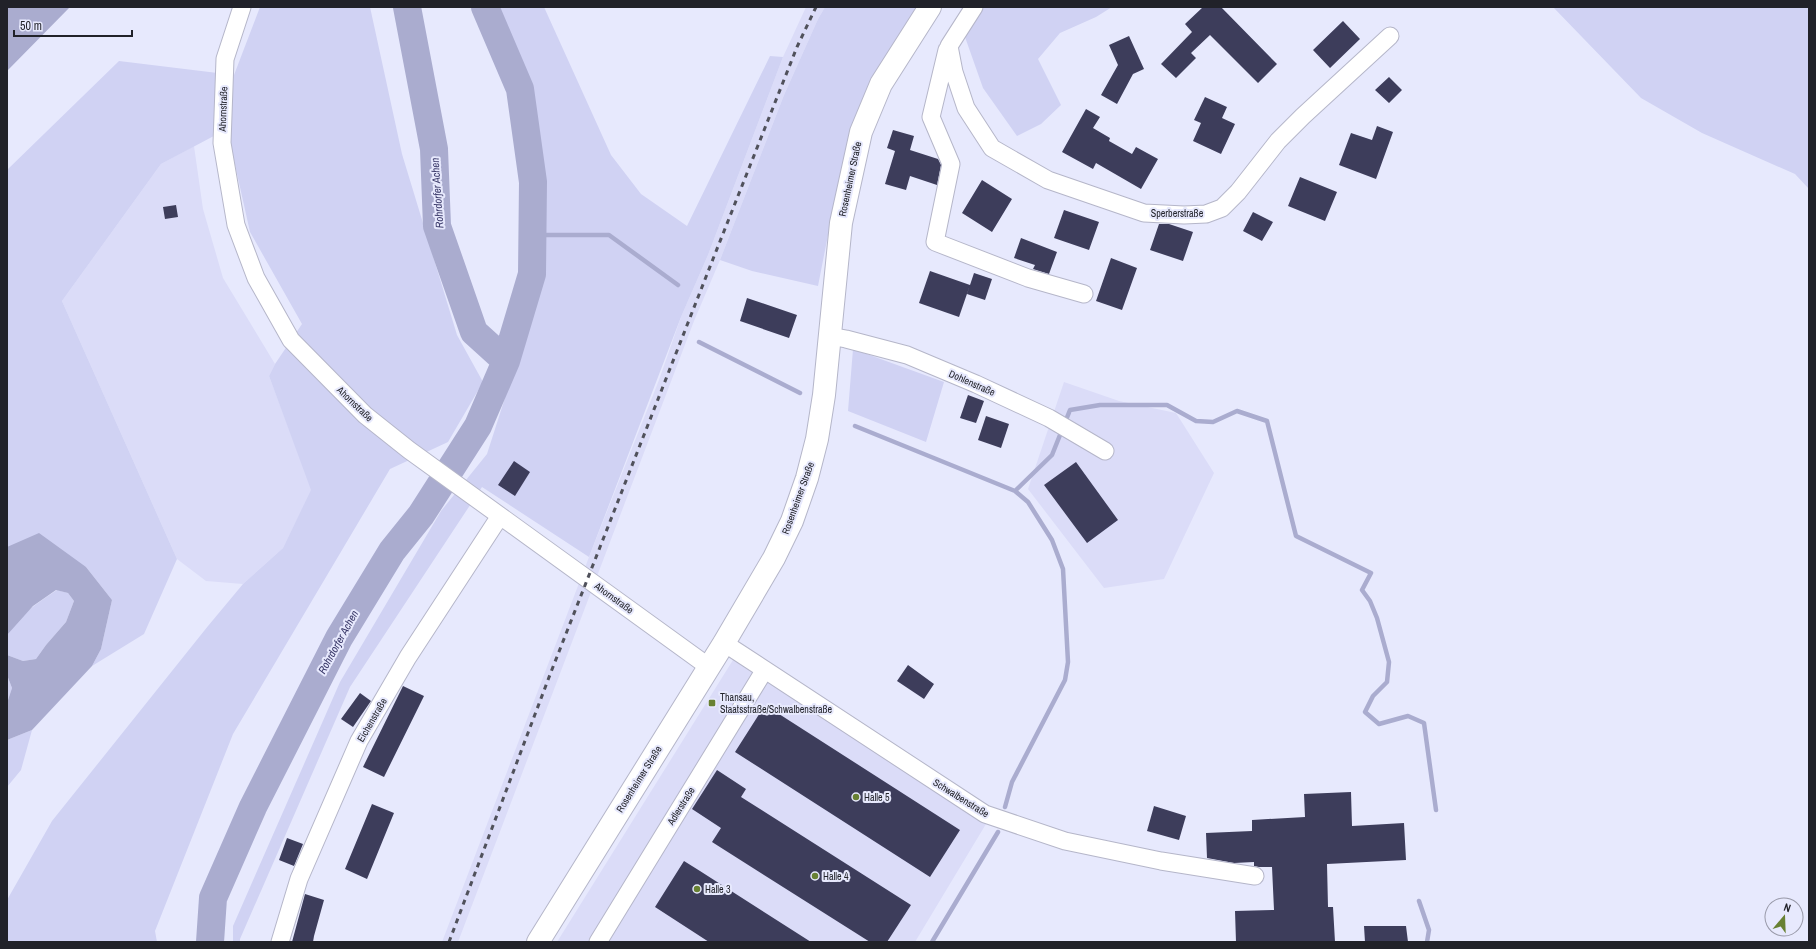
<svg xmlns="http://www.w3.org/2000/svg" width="1816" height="949" font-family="'Archivo Narrow',sans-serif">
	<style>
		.built { fill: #dbdcf8 }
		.green { fill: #d0d2f3 }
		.water { fill: #aaaccf }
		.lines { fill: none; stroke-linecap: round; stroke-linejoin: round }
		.stream { stroke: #aaaccf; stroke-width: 4.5 }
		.river { stroke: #aaaccf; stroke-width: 28 }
		.building { fill: #3d3d5b }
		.street-casing { stroke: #b5b6c9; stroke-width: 19 }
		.secondary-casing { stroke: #b5b6c9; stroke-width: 24 }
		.street { stroke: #fff; stroke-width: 17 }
		.secondary { stroke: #fff; stroke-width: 22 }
		.rail { stroke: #50515b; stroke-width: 3; stroke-dasharray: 5 5; stroke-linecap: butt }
		.poi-dot { fill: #688133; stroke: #e7e9fd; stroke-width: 1.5 }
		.labels { text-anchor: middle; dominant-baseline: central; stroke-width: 4; stroke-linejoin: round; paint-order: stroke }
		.street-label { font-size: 10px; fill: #212229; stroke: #e7e9fd }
		.poi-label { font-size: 10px; fill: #212229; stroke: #e7e9fd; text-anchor: start }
		.water-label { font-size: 11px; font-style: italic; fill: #3a3969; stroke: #e7e9fd }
	</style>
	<rect width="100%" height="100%" fill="#e7e9fd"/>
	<path class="built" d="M806 7H825L818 19 784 95 720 260 694 321 458 942H442L589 557 659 380 681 317 708 255 783 57Z
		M194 146 203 209 223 278 275 364 269 376 312 490 283 548 243 584 206 581 177 559 62 301 161 164Z
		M1064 382 1119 401 1176 413 1214 473 1164 579 1104 588 1028 489Z
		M738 652 989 819 915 942H557Z"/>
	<path class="green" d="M260 7H370L402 154 457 335 483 382 448 442 390 469 233 734 155 931 157 942H7V900L52 821 208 626 243 584 283 548 311 490 269 376 275 364 302 324 250 232 227 129 161 164 62 301 177 559 144 634 92 666 101 649 112 600 86 567 7 547V170L119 61 234 75Z
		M500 7H544L611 155 641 194 687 226 770 56 783 57 708 255 681 317 589 557 482 487 350 687 240 939V942H233V926L340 682 441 511 487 454 543 279 520 82Z
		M825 7H919L855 120 839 179 818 286 752 271 720 260 784 95 818 19Z
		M984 7H1112L1096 17 1060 33 1038 59 1061 105 1041 124 1017 136 983 88 965 37Z
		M1553 7H1809V189L1795 174 1702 133 1641 98Z
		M853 349 944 382 926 442 848 411Z
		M57 590 68 593 74 601 66 622 46 645 36 659 23 661 7 655C7 649 5 639 8 634 16 616 41 601 57 590Z
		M7 675 12 688 7 703Z
		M32 730 21 770 7 787V740Z"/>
	<path class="water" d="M7 7H70L7 71Z
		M39 533 86 567 112 600 101 649 92 666 32 730 7 740V703L12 688 7 675V655L23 661 36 659 46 645 66 622 74 601 68 593 56 590 33 606 7 635V547Z"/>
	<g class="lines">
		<path class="stream" d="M532 235H609L678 285
			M699 342 800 393
			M855 426 1015 491 1028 502 1052 540 1063 569 1068 662 1065 680 1012 782 1005 807
			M1015 491 1052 455 1070 410 1100 405H1167L1196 421 1213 422 1237 411 1267 421 1296 536 1371 573 1362 590 1370 601 1377 618 1389 662 1387 682 1373 696 1365 712 1379 724 1408 716 1424 723 1436 810
			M1419 901 1429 930 1427 942
			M932 942 998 832"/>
		<path class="river" d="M407 7 434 149 437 226 474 332 506 361
			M210 942 213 898 253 807 339 638 392 551 421 515 478 426 506 361 532 274 533 182 520 89 485 7"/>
	</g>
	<path class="building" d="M1203 7H1221L1277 64 1258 83 1210 35 1191 53 1196 58 1176 78 1161 64 1192 32 1185 24Z
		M1343 21 1360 39 1330 68 1313 50Z
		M1129 36 1144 69 1133 74 1117 104 1101 95 1118 65 1109 45Z
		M1389 77 1402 90 1389 103 1375 90Z
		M1205 97 1227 107 1222 118 1235 124 1221 154 1193 141 1201 123 1194 120Z
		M1086 109 1100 117 1093 128 1110 138 1109 141 1132 154 1136 147 1158 159 1141 189 1096 163 1093 169 1062 152Z
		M1377 126 1393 132 1376 179 1339 165 1351 133 1372 140Z
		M893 130 914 136 910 150 938 159 941 165 937 185 910 176 906 190 885 184 895 151 887 148Z
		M1300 177 1337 192 1325 221 1288 206Z
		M982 180 1012 199 992 232 962 213Z
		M176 205 178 217 165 219 163 207Z
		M1064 210 1099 222 1089 250 1054 238Z
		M1253 212 1273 222 1262 241 1243 231Z
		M1159 224H1169L1193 232 1183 261 1150 250Z
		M1021 238 1057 252 1049 274 1033 269 1035 265 1014 258Z
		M1111 258 1137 268 1122 310 1096 301Z
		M930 271 970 285 959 317 919 303Z
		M974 273 992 279 985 300 967 294Z
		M747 298 797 315 789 338 740 321Z
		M968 395 984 401 976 423 960 418Z
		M986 416 1009 424 1001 448 978 440Z
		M514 461 530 472 515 496 498 485Z
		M1076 462 1118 520 1087 543 1044 485Z
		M908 665 934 684 924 699 897 681Z
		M403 686 424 696 384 777 363 767Z
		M360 693 371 701 353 727 341 719Z
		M765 705 960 830 930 877 735 752Z
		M717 770 746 789 741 797 911 905 887 942H870L712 842 721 828 692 809Z
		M1351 792 1352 826 1404 823 1406 860 1327 864 1328 907H1333L1335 942H1236L1235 911 1274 910 1272 867H1259L1254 866V862L1234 863 1207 858 1206 833 1252 831V820L1305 817 1304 794Z
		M372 804 394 813 367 879 345 869Z
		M1154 806 1186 816 1179 840 1147 831Z
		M287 838 303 844 294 866 279 860Z
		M684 861 700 871 811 942H709L655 907Z
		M305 894 324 900 314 936 313 942H292Z
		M1364 926H1406L1408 942H1365Z"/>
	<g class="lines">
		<g class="street-casing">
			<path id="street" d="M242 7 225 59 222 143 236 225 256 278 291 340 365 415 409 450 709 667
				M974 7 949 46 954 72 966 108 992 148 1048 180 1144 213 1184 215 1206 214 1222 208 1238 192 1278 141 1303 116 1390 36
				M947 50 931 117 951 164 935 242 1028 278 1084 294
				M830 336 846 339 907 355 976 384 1049 418 1105 451
				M724 643 985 814 1065 841 1161 861 1255 876
				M280 942 299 879 359 741 408 657 500 516
				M598 942 764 671"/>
		</g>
		<g class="secondary-casing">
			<path id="secondary" d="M538 942 724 643 774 558 792 521 807 478 817 439 824 395 841 223 861 132 881 84 930 7"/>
		</g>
		<use href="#street" class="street"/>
		<use href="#secondary" class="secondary"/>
		<path class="rail" d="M449 942 551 672 713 259 797 47 816 7"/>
	</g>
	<g class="poi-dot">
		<rect x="708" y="699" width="8" height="8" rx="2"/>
		<circle cx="856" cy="797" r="4"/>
		<circle cx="815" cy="876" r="4"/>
		<circle cx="697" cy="889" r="4"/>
	</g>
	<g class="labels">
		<g class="street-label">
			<text transform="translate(223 109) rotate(-88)">Ahornstraße</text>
			<text transform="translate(850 179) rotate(-78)">Rosenheimer Straße</text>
			<text x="1177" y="213">Sperberstraße</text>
			<text transform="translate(972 383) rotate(24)">Dohlenstraße</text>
			<text transform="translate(355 404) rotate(44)">Ahornstraße</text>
			<text transform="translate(798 498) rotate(-70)">Rosenheimer Straße</text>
			<text transform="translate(614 598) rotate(36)">Ahornstraße</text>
			<text transform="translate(372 720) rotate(-60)">Eichenstraße</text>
			<text transform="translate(639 779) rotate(-58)">Rosenheimer Straße</text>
			<text transform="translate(961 798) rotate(32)">Schwalbenstraße</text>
			<text transform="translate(681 806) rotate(-58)">Adlerstraße</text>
		</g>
		<g class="poi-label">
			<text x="720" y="697">Thansau,<tspan x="720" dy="12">Staatsstraße/Schwalbenstraße</tspan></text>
			<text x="864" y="797">Halle 5</text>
			<text x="823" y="876">Halle 4</text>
			<text x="705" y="889">Halle 3</text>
		</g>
		<g class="water-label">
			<text transform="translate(437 193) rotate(-94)">Rohrdorfer Achen</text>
			<text transform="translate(338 642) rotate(-61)">Rohrdorfer Achen</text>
		</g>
	</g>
	<rect width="1816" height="949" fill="none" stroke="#212229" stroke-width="16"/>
	<g transform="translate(1784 917) rotate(19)"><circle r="19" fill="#e7e9fd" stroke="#9899a8"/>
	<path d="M0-3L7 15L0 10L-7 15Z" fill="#688133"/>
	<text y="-6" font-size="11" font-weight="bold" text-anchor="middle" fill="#212229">N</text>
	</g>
	<path d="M14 30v6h118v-6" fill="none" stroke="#212229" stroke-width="2"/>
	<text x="20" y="30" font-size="12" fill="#212229" stroke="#e7e9fd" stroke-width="3" paint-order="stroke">50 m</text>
</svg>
